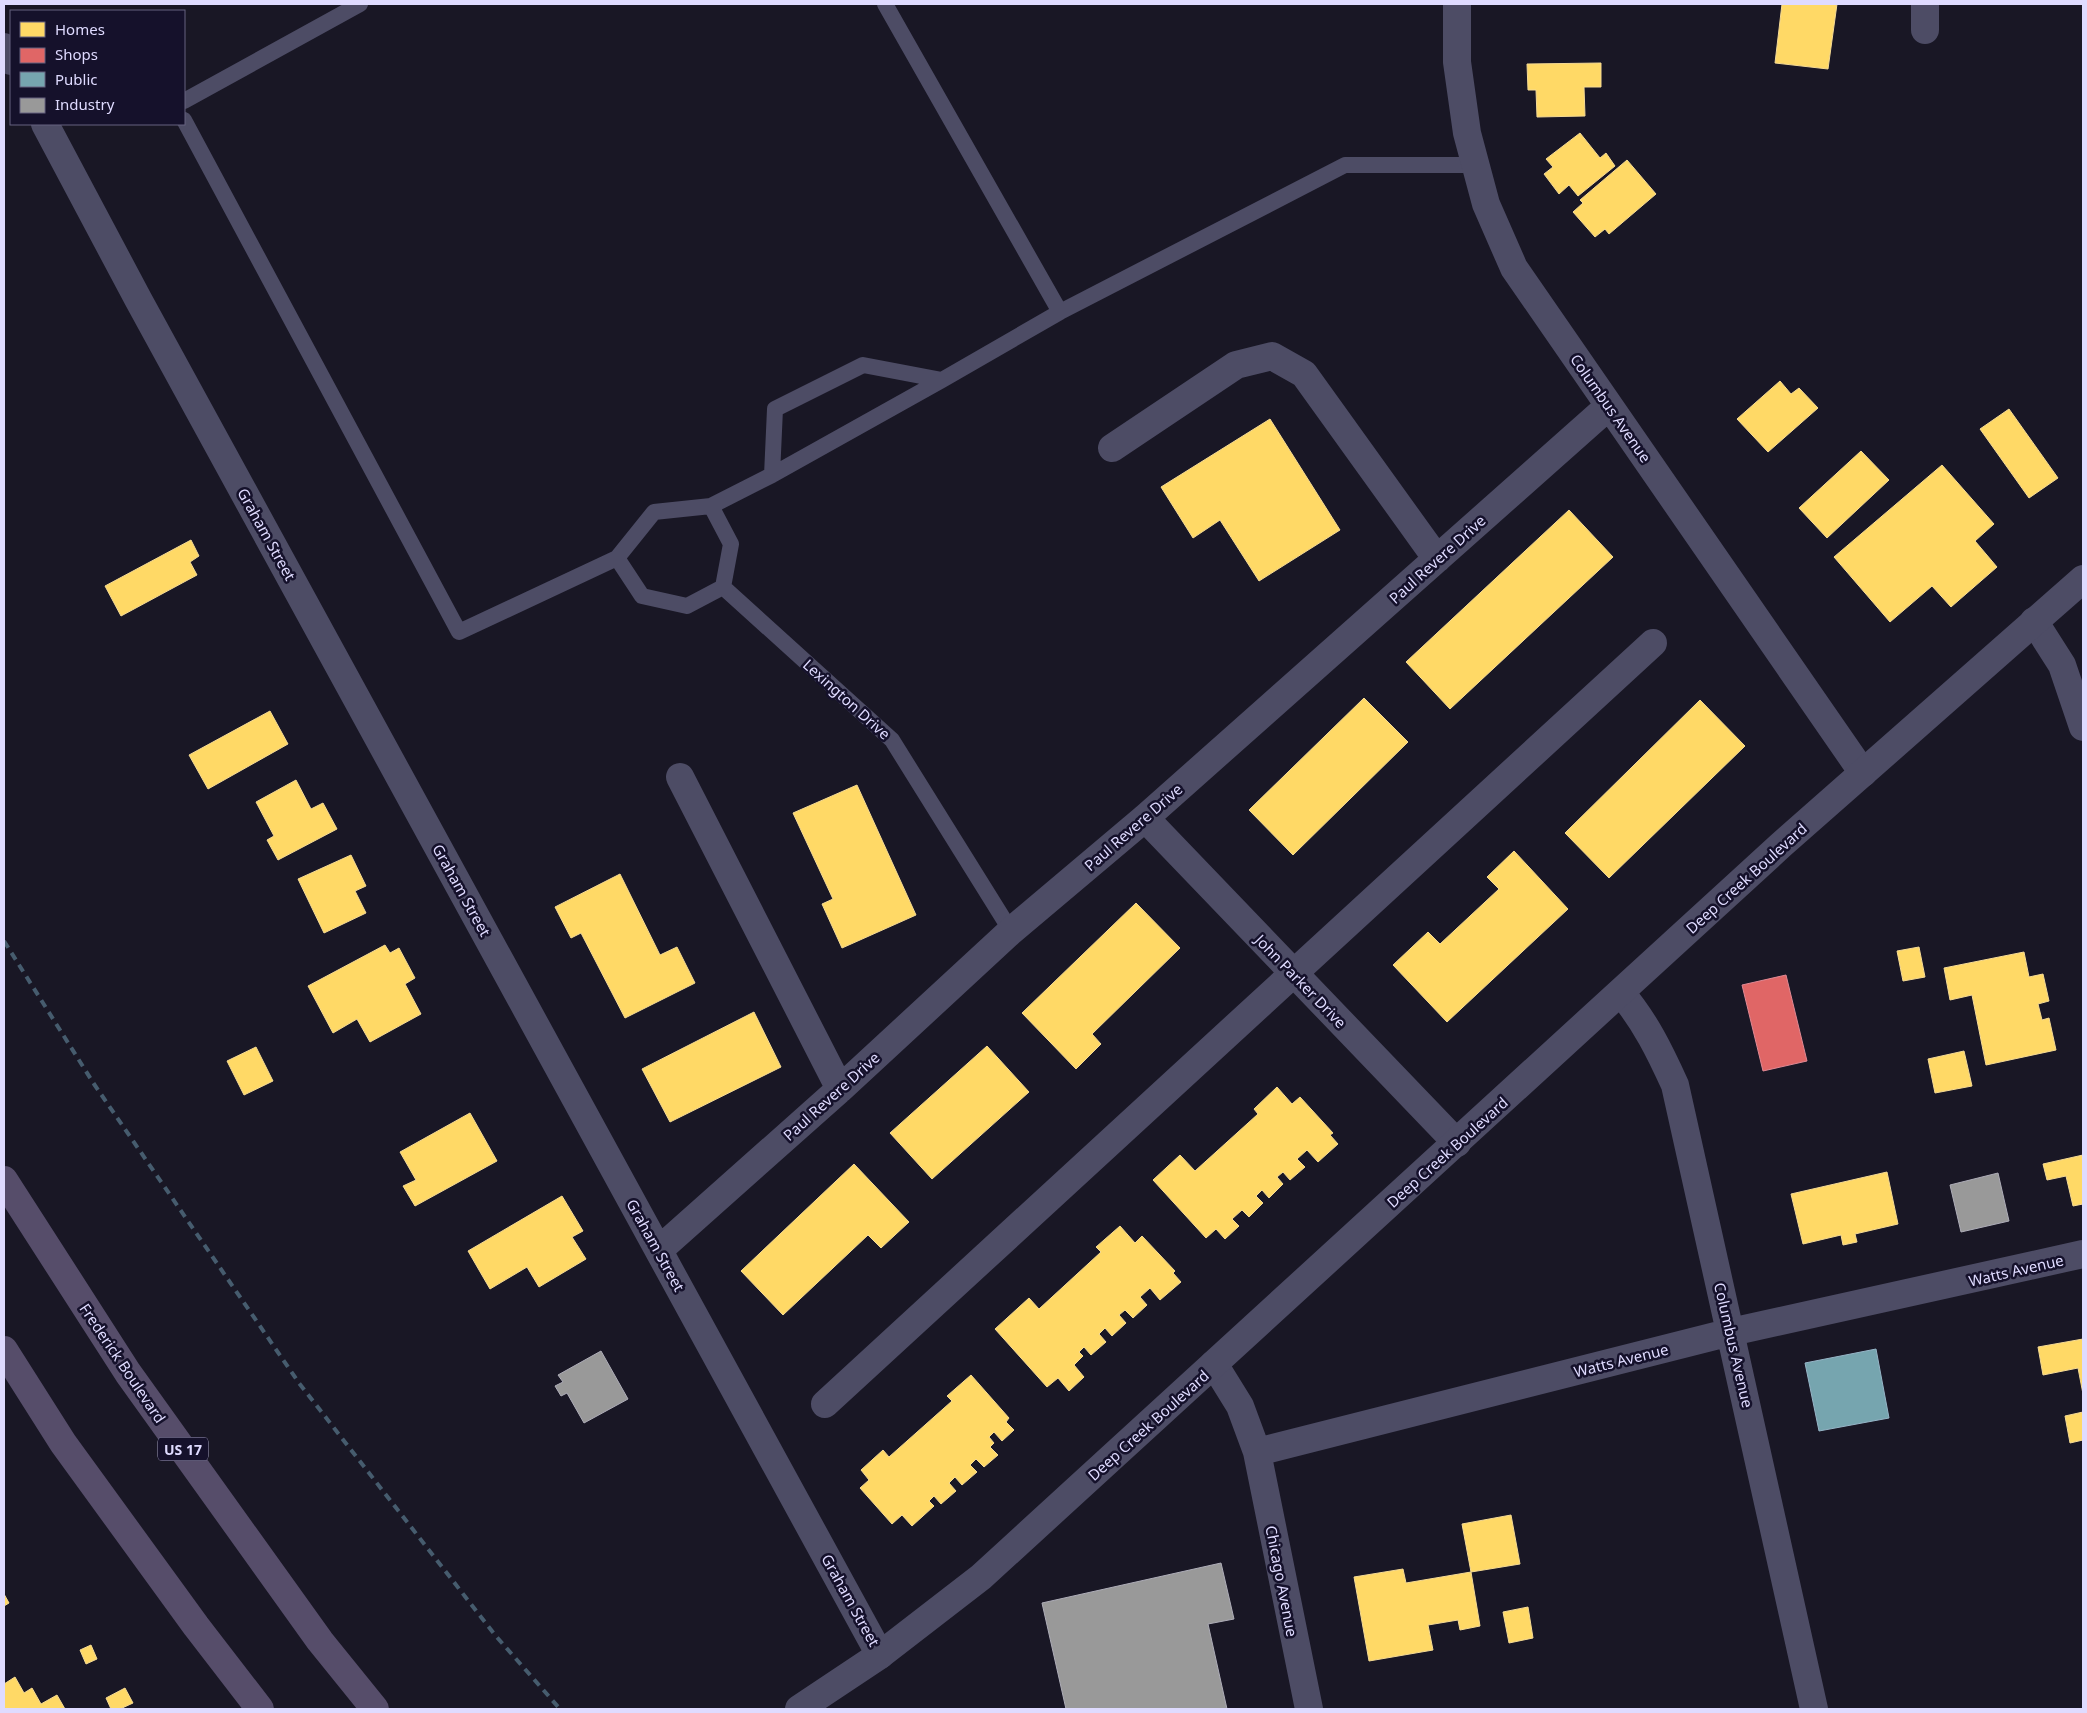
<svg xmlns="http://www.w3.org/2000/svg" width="2087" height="1713" font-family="'Noto Sans',sans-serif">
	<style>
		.homes { fill: #ffd966; stroke: #f5da94 }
		.shops { fill: #e06666; stroke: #e08994 }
		.public { fill: #76a5af; stroke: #96b5c7 }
		.industry { fill: #999; stroke: #aeadb8 }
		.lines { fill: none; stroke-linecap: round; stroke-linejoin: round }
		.service { stroke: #4d4c65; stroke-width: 16 }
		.minor { stroke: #4d4c65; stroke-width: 28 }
		.tertiary { stroke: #4d4c65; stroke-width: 28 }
		.primary { stroke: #564d6a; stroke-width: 28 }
		.rail { stroke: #465c6e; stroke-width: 4; stroke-dasharray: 8 6; stroke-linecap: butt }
		.labels { text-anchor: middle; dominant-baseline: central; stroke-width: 5; stroke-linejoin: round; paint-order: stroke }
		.shield { fill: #15112b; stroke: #a29ebf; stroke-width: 1 }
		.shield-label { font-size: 14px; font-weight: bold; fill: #dfdbff }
		.street-label { font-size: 15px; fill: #dfdbff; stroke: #15112b }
	</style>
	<rect width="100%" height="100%" fill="#191725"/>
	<path class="homes" d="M1782 4H1837L1828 69 1775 63Z
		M1601 63V87H1584L1585 116 1537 117 1536 90H1528L1527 64Z
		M1580 133 1600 158 1606 153 1615 166 1578 196 1569 185 1559 194 1544 174 1553 167 1546 159Z
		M1627 160 1656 194 1609 234 1605 229 1595 237 1573 212 1583 203 1580 200Z
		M1780 381 1791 394 1799 388 1818 408 1768 452 1737 419Z
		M2009 409 2058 478 2029 498 1980 429Z
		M1270 419 1340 530 1259 581 1220 520 1193 538 1161 487Z
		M1861 451 1889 480 1827 538 1799 508Z
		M1942 465 1994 524 1975 541 1997 567 1951 607 1932 586 1890 622 1834 557Z
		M1569 510 1613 557 1450 709 1406 662Z
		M191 540 199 556 190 562 197 575 121 616 105 586Z
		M1364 698 1408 742 1293 855 1249 810Z
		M1700 700 1745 746 1609 878 1565 833Z
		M270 711 288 744 208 789 189 755Z
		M296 780 311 809 323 803 337 829 278 860 267 840 274 836 256 802Z
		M857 785 916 915 842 948 822 904 833 899 793 813Z
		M1514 851 1568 909 1447 1022 1393 965 1428 932 1440 944 1499 889 1487 877Z
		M351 855 366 886 355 891 366 913 324 933 298 879Z
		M620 874 660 955 677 947 695 983 625 1018 581 933 571 938 555 907Z
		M1136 903 1180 948 1092 1034 1101 1044 1076 1069 1022 1013Z
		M385 945 390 953 399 948 415 978 405 984 421 1014 370 1042 357 1019 333 1033 308 986Z
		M1919 947 1925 977 1903 981 1897 951Z
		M2024 952 2029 977 2043 974 2049 1001 2038 1004 2042 1020 2049 1018 2056 1050 1986 1065 1972 995 1950 1000 1944 968Z
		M754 1012 781 1067 670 1122 642 1069Z
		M987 1046 1029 1092 932 1179 890 1133Z
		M256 1047 273 1081 244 1095 227 1061Z
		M1964 1051 1972 1086 1935 1093 1928 1059Z
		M1277 1087 1292 1104 1300 1097 1333 1133 1330 1135 1338 1144 1318 1162 1307 1150 1297 1159 1305 1167 1290 1180 1283 1172 1277 1177 1283 1184 1269 1198 1262 1190 1256 1196 1263 1203 1249 1217 1242 1210 1232 1219 1239 1226 1225 1239 1216 1229 1206 1238 1153 1180 1180 1155 1195 1171 1258 1114 1254 1109Z
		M470 1113 497 1161 415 1206 403 1186 416 1180 400 1152Z
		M2083 1155V1204L2073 1206 2066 1176 2047 1180 2043 1164Z
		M854 1164 909 1222 881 1248 868 1235 783 1315 741 1271Z
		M1887 1172 1898 1224 1855 1234 1857 1242 1843 1245 1841 1235 1803 1244 1791 1194Z
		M562 1196 583 1231 572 1237 586 1259 539 1287 527 1267 490 1289 468 1251Z
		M1120 1226 1135 1243 1142 1236 1175 1271 1173 1273 1181 1282 1160 1300 1150 1288 1140 1297 1147 1305 1133 1318 1125 1310 1119 1315 1126 1323 1112 1336 1105 1328 1099 1334 1106 1342 1091 1355 1084 1347 1079 1352 1083 1356 1074 1365 1084 1377 1069 1391 1058 1378 1047 1387 995 1329 1029 1298 1039 1309 1101 1252 1096 1247Z
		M2083 1339V1394L2078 1368 2043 1375 2038 1347Z
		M971 1375 1009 1418 1006 1422 1014 1430 1002 1441 994 1432 989 1437 994 1443 990 1447 998 1455 984 1467 976 1459 970 1465 977 1472 962 1485 955 1477 949 1483 956 1491 941 1504 934 1496 929 1501 934 1506 912 1526 902 1515 892 1524 860 1488 869 1480 861 1470 883 1450 889 1457 952 1401 947 1396Z
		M2083 1412V1440L2070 1443 2065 1416Z
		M1511 1515 1520 1564 1471 1572 1462 1524Z
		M1403 1569 1406 1583 1471 1572 1480 1626 1460 1630 1458 1620 1428 1625 1433 1650 1369 1661 1354 1577Z
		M4 1594 9 1603 4 1606Z
		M1528 1607 1533 1638 1509 1643 1503 1612Z
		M91 1645 97 1659 86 1664 80 1650Z
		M15 1677 24 1693 32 1688 41 1704 57 1695 65 1709H4V1684Z
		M125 1688 133 1703 120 1709H111L106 1698Z"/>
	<path class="shops" d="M1786 975 1807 1061 1763 1071 1742 985Z"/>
	<path class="public" d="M1876 1349 1889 1418 1819 1431 1805 1363Z"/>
	<path class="industry" d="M1998 1173 2009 1221 1961 1232 1950 1185Z
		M601 1351 628 1399 584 1423 567 1393 561 1396 555 1386 563 1382 558 1375Z
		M1221 1563 1234 1619 1208 1624 1227 1709H1066L1042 1603Z"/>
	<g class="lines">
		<path class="service" d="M885 4 1060 312
			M184 101 360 4
			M184 120 459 632 617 558 654 512 711 506 731 544 723 587 687 606 642 596 617 558
			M772 475 775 409 863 365 942 380
			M711 506 772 475 942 380 1060 312 1345 165H1476
			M723 587 892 740 1011 931"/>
		<path class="minor" d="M1457 4V62L1467 133 1486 204 1514 268 1863 773
			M1925 4V30
			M4 47 11 61
			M45 124 138 299 880 1655
			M1112 448 1236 365 1272 356 1304 374 1437 559
			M2034 621 2062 665 2083 727
			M680 777 840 1089
			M1145 818 1457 1143
			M1621 993C1645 1021 1660 1052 1675 1085L1814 1709
			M659 1250 840 1089 1011 931 1145 818 1609 406
			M1214 1364 1240 1406 1257 1452 1309 1709
			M825 1404 1653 643
			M1257 1452 1731 1332 2083 1254"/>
		<path class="tertiary" d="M799 1709 880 1655 981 1577 1781 845 2083 579"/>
		<path class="primary" d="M4 1180 128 1373 320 1641 375 1709
			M4 1350 63 1443 196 1626 260 1709"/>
		<path class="rail" d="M4 941 94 1084 299 1383 495 1635 560 1709"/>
	</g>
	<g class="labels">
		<rect class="shield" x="158" y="1437.5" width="50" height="23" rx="4"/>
		<g class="shield-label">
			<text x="183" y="1449">US 17</text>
		</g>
		<g class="street-label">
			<text transform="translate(1611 408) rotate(55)">Columbus Avenue</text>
			<text transform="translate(267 534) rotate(61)">Graham Street</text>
			<text transform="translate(1437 559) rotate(-42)">Paul Revere Drive</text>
			<text transform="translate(847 699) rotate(42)">Lexington Drive</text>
			<text transform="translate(1133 827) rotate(-41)">Paul Revere Drive</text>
			<text transform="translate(1746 878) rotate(-42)">Deep Creek Boulevard</text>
			<text transform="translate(462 890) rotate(61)">Graham Street</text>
			<text transform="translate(1301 981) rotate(46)">John Parker Drive</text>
			<text transform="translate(831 1096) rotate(-42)">Paul Revere Drive</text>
			<text transform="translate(1447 1152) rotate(-42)">Deep Creek Boulevard</text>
			<text transform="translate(656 1245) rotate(61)">Graham Street</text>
			<text transform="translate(2016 1270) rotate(-13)">Watts Avenue</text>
			<text transform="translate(1734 1345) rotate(77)">Columbus Avenue</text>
			<text transform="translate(1621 1360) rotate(-14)">Watts Avenue</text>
			<text transform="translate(123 1363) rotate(56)">Frederick Boulevard</text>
			<text transform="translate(1148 1425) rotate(-42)">Deep Creek Boulevard</text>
			<text transform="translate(1282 1581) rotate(79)">Chicago Avenue</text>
			<text transform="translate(851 1600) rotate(61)">Graham Street</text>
		</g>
	</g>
	<rect width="2087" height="1713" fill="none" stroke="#dfdbff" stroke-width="10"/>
	<rect x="10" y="10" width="175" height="115" fill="#15112b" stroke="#666280"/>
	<rect x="20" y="22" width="25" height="15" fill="#ffd966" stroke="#666280"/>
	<text x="55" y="35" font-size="15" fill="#dfdbff">Homes</text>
	<rect x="20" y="48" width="25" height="15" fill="#e06666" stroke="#666280"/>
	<text x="55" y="60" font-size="15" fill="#dfdbff">Shops</text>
	<rect x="20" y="72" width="25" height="15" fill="#76a5af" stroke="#666280"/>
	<text x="55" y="85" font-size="15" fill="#dfdbff">Public</text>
	<rect x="20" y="98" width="25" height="15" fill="#999999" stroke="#666280"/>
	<text x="55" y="110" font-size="15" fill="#dfdbff">Industry</text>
</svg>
